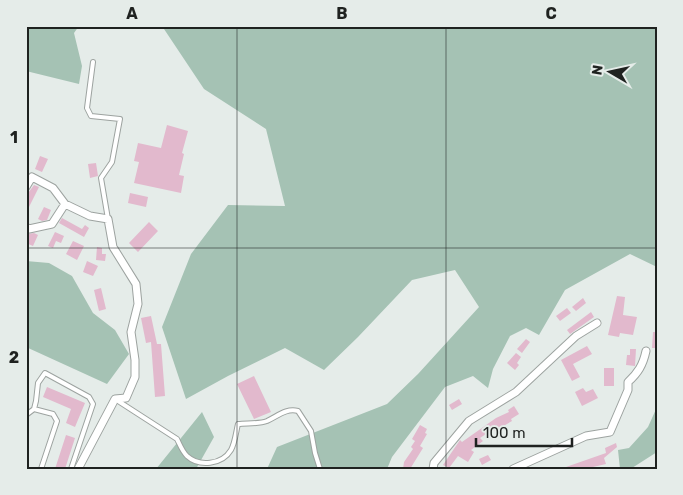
<svg xmlns="http://www.w3.org/2000/svg" width="683" height="495" font-family="Rubik,sans-serif">
	<style>
		.green { fill: #a5c2b4 }
		.building { fill: #e2b9cd }
		.lines { fill: none; stroke-linecap: round; stroke-linejoin: round }
		.service-casing { stroke: #9da3a0; stroke-width: 6 }
		.minor-casing { stroke: #9da3a0; stroke-width: 9 }
		.service { stroke: #fff; stroke-width: 4 }
		.minor { stroke: #fff; stroke-width: 7 }
		.grid { fill: none; stroke: #1f2220; stroke-width: 1; stroke-opacity: 0.55 }
		.neatline { fill: none; stroke: #1f2220; stroke-width: 2 }
		.grid-label { font-size: 16px; text-anchor: middle; font-weight: bold; fill: #1f2220 }
	</style>
	<rect width="100%" height="100%" fill="#e5ece9"/>
	<path class="green" d="M26 26H79L74 33 82 66 79 84 26 71Z
		M162 26H657V267L630 254 565 290 539 335 526 328 510 336 493 369 488 388 473 376 445 387 392 457 387 469H267L277 447 387 404 418 374 479 307 455 270 412 280 358 337 324 370 285 348 228 376 186 399 162 327 191 254 228 205 285 206 266 129 204 89Z
		M26 261 49 263 72 276 93 313 115 330 129 354 107 384 26 347Z
		M657 407V452L632 468 620 469 618 450 629 448 648 427Z
		M202 412 214 437 196 469H156Z"/>
	<path class="building" d="M167 125 188 131 182 153 184 154 179 175 184 176 181 193 134 183 139 162 134 161 138 143 161 148Z
		M40 156 48 159 42 172 35 169Z
		M96 163 98 176 90 178 88 164Z
		M34 185 39 187 26 213V196Z
		M130 193 148 197 146 207 128 203Z
		M44 207 51 210 47 220 42 221 38 219Z
		M62 218 82 229 85 225 89 228 84 237 59 223Z
		M149 222 158 231 138 252 129 243Z
		M55 232 64 236 61 243 56 241 53 248 48 246Z
		M34 233 38 235 33 246 26 243V239L28 234Z
		M73 241 84 246 77 260 66 254Z
		M97 247 102 248V254H106L105 261 96 260Z
		M87 261 98 266 93 276 83 272Z
		M101 288 106 309 99 311 94 290Z
		M617 296 625 297 623 315 637 317 633 335 620 333 619 337 608 335Z
		M583 298 586 303 576 311 572 307Z
		M567 308 571 313 560 321 556 316Z
		M591 312 594 317 570 334 567 330Z
		M151 316 157 344H161L165 396 155 397 151 342 146 343 141 318Z
		M653 332H657V348H652Z
		M526 339 530 342 522 353 517 349Z
		M587 346 592 354 573 364 580 377 572 381 561 360Z
		M630 349H636L635 366 626 365 627 355H630Z
		M516 353 521 357 517 363 519 365 515 370 507 363Z
		M604 368H614V386H604Z
		M254 376 271 412 254 419 237 384Z
		M47 387 85 403 75 427 66 423 71 409 43 397Z
		M583 388 586 392 593 389 598 398 582 406 575 392Z
		M459 399 462 404 452 410 449 405Z
		M514 406 519 414 511 419 512 421 493 432 492 430 480 438 483 441 471 450 474 452 468 462 458 456 449 468 443 465 460 440 462 442 496 418 509 412 508 410Z
		M420 425 427 429 425 433 427 434 420 446 423 448 410 469H403L404 462 413 449 411 447 415 441 412 439Z
		M66 435 75 438 65 469H55Z
		M616 443 617 447 604 458 606 464 593 467V469H567L566 467 606 453 605 448Z
		M488 455 491 460 482 465 479 459Z"/>
	<g class="lines">
		<g class="service-casing">
			<path id="service" d="M93 62 87 108 91 116 120 119 112 162 101 178 108 219
				M115 399 177 439C180 445 182 451 187 456 199 467 222 465 231 450 235 443 236 432 238 424 247 423 259 424 267 421 278 416 286 408 298 411L311 431 315 453 320 469
				M26 415 34 409
				M41 469 57 421 53 414 34 409 36 401 38 383 45 373 89 397 93 404 71 469"/>
		</g>
		<g class="minor-casing">
			<path id="minor" d="M26 187 32 177 53 188 65 204 90 216 108 219 113 247 136 284 138 304 131 332 135 360V377L126 398 115 399 78 469
				M26 227 29 229 52 224 65 204
				M433 469 434 463 469 421 516 392 576 336 597 323
				M513 469 586 436 610 432 628 390V382C638 373 643 365 646 351"/>
		</g>
		<use href="#service" class="service"/>
		<use href="#minor" class="minor"/>
	</g>
	<path class="grid" d="M237 26V469M446 26V469M26 248H657"/>
	<rect width="683" height="495" fill="none" stroke="#e5ece9" stroke-width="55"/>
	<g transform="translate(610 72) rotate(279)" stroke="#e5ece9" stroke-width="4" paint-order="stroke">
	<path d="M0-4L9 19L0 12L-9 19Z" fill="#1f2220"/>
	<text y="-8" font-size="14" font-weight="bold" text-anchor="middle" fill="#1f2220">N</text>
	</g>
	<path d="M476 438v8h96v-8" fill="none" stroke="#1f2220" stroke-width="2.5"/>
	<text x="483" y="438" font-size="15" fill="#1f2220" stroke="#e5ece9" stroke-width="4" paint-order="stroke">100 m</text>
	<rect x="28" y="28" width="628" height="440" class="neatline"/>
	<g class="grid-label">
		<text x="132" y="19">A</text>
		<text x="342" y="19">B</text>
		<text x="551" y="19">C</text>
		<text x="14" y="143">1</text>
		<text x="14" y="363">2</text>
	</g>
</svg>
